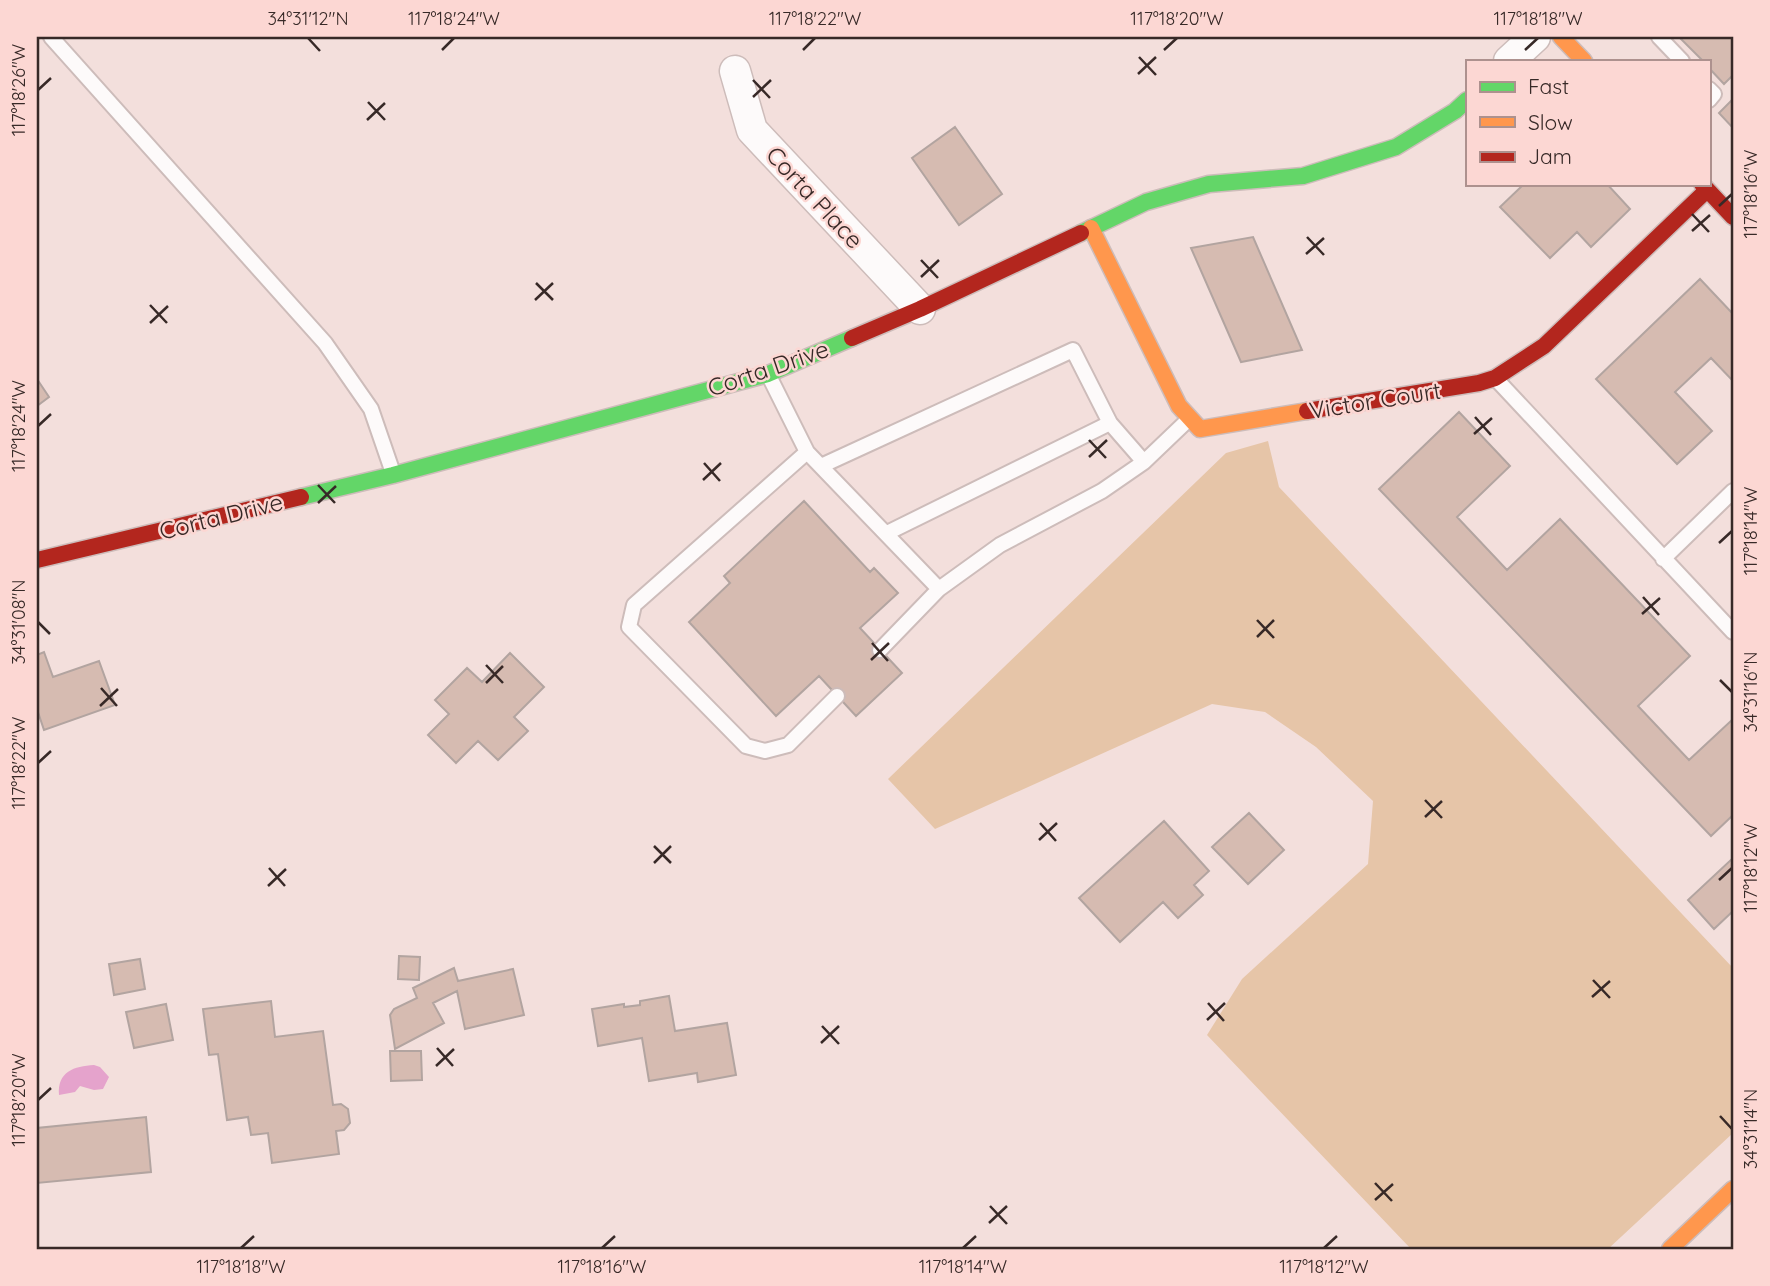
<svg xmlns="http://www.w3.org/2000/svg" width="1770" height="1286" font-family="Quicksand,sans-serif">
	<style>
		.green { fill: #e6c5a8 }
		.water { fill: #e5a3cc }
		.building { fill: #d6bbb1; stroke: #b2a4a0; stroke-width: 2 }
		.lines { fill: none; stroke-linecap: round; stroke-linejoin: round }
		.lane-casing { stroke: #cdbcba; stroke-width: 18 }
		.street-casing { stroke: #cdbcba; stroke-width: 33 }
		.fast-casing { stroke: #cdbcba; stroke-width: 19 }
		.slow-casing { stroke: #cdbcba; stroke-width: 19 }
		.jam-casing { stroke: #cdbcba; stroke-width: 19 }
		.lane { stroke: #fdfafa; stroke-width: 14 }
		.street { stroke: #fdfafa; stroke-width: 30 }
		.fast { stroke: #63d668; stroke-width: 16 }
		.slow { stroke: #ff974d; stroke-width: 16 }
		.jam { stroke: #b3261e; stroke-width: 16 }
		.ticks { fill: none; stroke: #372927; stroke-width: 2.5 }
		.labels { text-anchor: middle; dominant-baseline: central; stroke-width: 5; stroke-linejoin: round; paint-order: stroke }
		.street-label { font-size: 24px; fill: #372927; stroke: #fcd7d3 }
		.neatline { fill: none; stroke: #372927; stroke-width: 2.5 }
		.ticks-label { font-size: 18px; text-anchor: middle; fill: #372927 }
	</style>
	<rect width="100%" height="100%" fill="#f3dfdc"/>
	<path class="green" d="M1268 441 1279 487 1733 968V1133L1608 1249H1411L1207 1035 1242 979 1368 864 1373 801 1316 747 1265 712 1212 704 935 829 888 779 1226 453Z"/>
	<path class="water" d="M94 1065 100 1067 109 1077 103 1089 94 1090 80 1086 75 1092 59 1095C57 1072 74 1066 94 1065Z"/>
	<path class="building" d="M1679 37H1733V75L1724 84 1709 68V61H1703Z
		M1733 99V128L1719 113Z
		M955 127 1002 194 959 225 912 158Z
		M1524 184H1607L1630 209 1591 247 1577 232 1550 258 1500 207Z
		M1253 237 1302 350 1241 362 1191 248Z
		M1700 279 1733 314V381L1711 358 1675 392 1712 431 1677 464 1596 379Z
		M37 379 49 397 37 406Z
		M1459 412 1510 466 1457 517 1507 570 1560 519 1690 656 1638 706 1689 760 1733 719V815L1711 836 1379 489Z
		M804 501 870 572 874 568 898 593 860 628 902 673 856 716 819 676 776 716 689 622 730 583 724 576Z
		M44 652 53 677 99 661 115 705 44 730 37 709V655Z
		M510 653 544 687 514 717 528 731 498 760 478 741 456 763 428 735 449 714 435 700 467 668 482 682Z
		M1249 813 1284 850 1248 884 1212 847Z
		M1164 821 1209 871 1194 885 1203 895 1178 918 1163 902 1120 942 1079 898Z
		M1733 858V911L1714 929 1688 900Z
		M399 956 420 957 419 980 398 979Z
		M140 959 145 989 114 995 109 964Z
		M454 968 458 981 513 969 524 1015 465 1029 457 991 433 1003 444 1023 395 1049 390 1015 394 1009 417 998 413 988Z
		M669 996 675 1031 727 1023 736 1075 698 1082 697 1073 649 1081 642 1038 598 1046 592 1009 624 1004V1007L640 1005V1001Z
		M271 1001 275 1037 323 1031 333 1105 341 1104 348 1109 350 1123 344 1130 336 1131 339 1154 272 1163 268 1133 251 1135 248 1117 227 1120 218 1054 209 1055 203 1009Z
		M166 1004 173 1040 134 1048 126 1012Z
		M390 1051H421L422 1080 391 1081Z
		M146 1117 151 1172 37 1183V1128Z"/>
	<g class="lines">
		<g class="lane-casing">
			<path id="lane" d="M51 37 325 343 371 409 393 473
				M1659 37 1682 61
				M1709 89 1714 94 1709 100
				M769 376 807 452 939 589
				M1497 380 1733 632
				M807 452 634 605 629 627 746 746 765 751 788 745 837 696
				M821 466 1073 350 1110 423 1144 462
				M887 533 1110 423
				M1663 559 1733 491
				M880 650 939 589 1000 545 1102 491 1144 462 1189 419"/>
		</g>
		<g class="street-casing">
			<path id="street" d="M1509 61 1535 37
				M735 71 752 130 920 309"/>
		</g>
		<g class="fast-casing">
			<path id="fast" d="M1081 233 1146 202 1209 184 1303 176 1396 147 1455 111 1467 100
				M301 497 393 475 768 374 852 338"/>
		</g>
		<g class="slow-casing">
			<path id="slow" d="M1561 37 1584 61
				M1091 228 1179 406 1200 429 1307 411
				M1670 1249 1733 1189"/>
		</g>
		<g class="jam-casing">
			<path id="jam" d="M1702 184 1733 217
				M852 338 920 309 1081 233
				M1307 411 1479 383 1495 378 1544 346 1707 190
				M37 560 301 497"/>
		</g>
		<use href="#lane" class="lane"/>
		<use href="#street" class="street"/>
		<use href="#fast" class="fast"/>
		<use href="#slow" class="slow"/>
		<use href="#jam" class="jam"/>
	</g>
	<path class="ticks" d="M308 38 320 51M442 50 454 38M803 50 815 38M1164 50 1177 38M1525 50 1538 38M1139 57 1156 75M1138 74 1156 57M753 80 770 98M38 90 51 78M753 97 771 80M368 102 385 120M367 120 385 103M1719 206 1732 194M1692 214 1709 232M1692 231 1710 215M1307 237 1324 255M1306 254 1324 238M921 260 938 278M921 277 939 260M536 283 553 300M535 300 553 283M150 305 167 323M150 323 168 306M1475 417 1491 435M38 426 51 414M1474 434 1492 418M1089 440 1106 458M1089 457 1107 440M704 463 720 481M703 480 721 463M318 485 335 503M318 503 336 486M1719 543 1732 531M1643 597 1659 615M1642 614 1660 598M1257 620 1274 638M38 622 50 634M1257 637 1274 620M872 643 888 661M871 660 889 643M486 665 503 683M1720 680 1732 692M486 683 503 666M101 688 117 706M100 706 118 689M38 763 51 751M1425 800 1442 818M1425 817 1442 801M1040 823 1056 841M1039 840 1057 823M654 846 671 863M654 863 671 846M269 868 285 886M1719 880 1732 868M268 886 286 869M1593 980 1610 998M1592 997 1610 981M1208 1003 1224 1021M1207 1020 1225 1003M822 1026 839 1044M821 1043 839 1026M437 1048 453 1066M436 1066 454 1049M38 1100 51 1088M1720 1116 1732 1129M1375 1183 1392 1201M1375 1200 1393 1184M990 1206 1007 1224M989 1223 1007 1206M241 1248 254 1236M602 1248 615 1236M963 1248 976 1236M1324 1248 1337 1236"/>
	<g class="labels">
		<g class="street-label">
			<text transform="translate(815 197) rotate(47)">Corta Place</text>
			<text transform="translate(768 368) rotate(-19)">Corta Drive</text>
			<text transform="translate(1375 400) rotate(-9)">Victor Court</text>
			<text transform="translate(221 516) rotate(-14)">Corta Drive</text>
		</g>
	</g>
	<rect width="1770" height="1286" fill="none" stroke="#fcd7d3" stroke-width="77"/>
	<rect x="1466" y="60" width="245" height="126" fill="#fcd7d3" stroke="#ad918e" stroke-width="2"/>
	<rect x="1480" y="82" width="35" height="10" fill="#63d668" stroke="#ad918e" stroke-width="2"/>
	<text x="1528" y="94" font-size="21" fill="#372927">Fast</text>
	<rect x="1480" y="117" width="35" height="10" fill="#ff974d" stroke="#ad918e" stroke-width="2"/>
	<text x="1528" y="130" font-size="21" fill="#372927">Slow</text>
	<rect x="1480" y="152" width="35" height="10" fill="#b3261e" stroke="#ad918e" stroke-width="2"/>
	<text x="1528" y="164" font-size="21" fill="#372927">Jam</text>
	<rect x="38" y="38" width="1694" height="1210" class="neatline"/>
	<g class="ticks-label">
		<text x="308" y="25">34°31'12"N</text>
		<text x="454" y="25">117°18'24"W</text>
		<text x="815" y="25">117°18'22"W</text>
		<text x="1177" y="25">117°18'20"W</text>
		<text x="1538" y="25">117°18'18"W</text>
		<text transform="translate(19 90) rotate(-90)" y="6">117°18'26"W</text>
		<text transform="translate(1751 194) rotate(-90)" y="6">117°18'16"W</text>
		<text transform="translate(19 426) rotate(-90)" y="6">117°18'24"W</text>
		<text transform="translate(1751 531) rotate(-90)" y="6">117°18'14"W</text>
		<text transform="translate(19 622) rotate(-90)" y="6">34°31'08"N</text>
		<text transform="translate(1751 692) rotate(-90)" y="6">34°31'16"N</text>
		<text transform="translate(19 763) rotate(-90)" y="6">117°18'22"W</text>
		<text transform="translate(1751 868) rotate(-90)" y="6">117°18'12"W</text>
		<text transform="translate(19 1100) rotate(-90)" y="6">117°18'20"W</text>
		<text transform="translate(1751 1129) rotate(-90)" y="6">34°31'14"N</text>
		<text x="241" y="1273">117°18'18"W</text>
		<text x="602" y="1273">117°18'16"W</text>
		<text x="963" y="1273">117°18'14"W</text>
		<text x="1324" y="1273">117°18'12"W</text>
	</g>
</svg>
